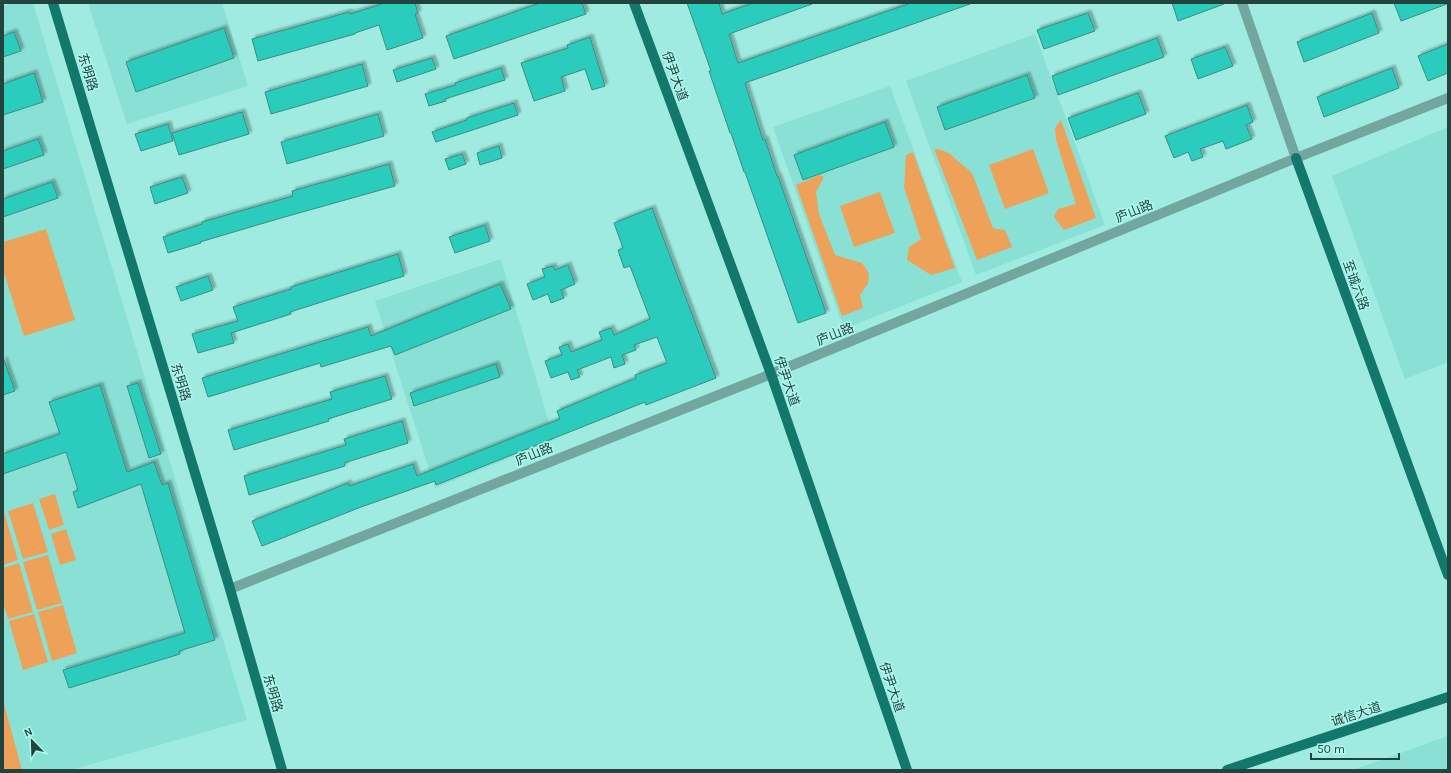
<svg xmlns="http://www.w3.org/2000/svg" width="1451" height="773" font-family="Karla,'Noto Sans SC',sans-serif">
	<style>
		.built { fill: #89e0d4 }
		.green { fill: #eca359 }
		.building { fill: #2bccbc; stroke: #3f8b82; filter: url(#shadow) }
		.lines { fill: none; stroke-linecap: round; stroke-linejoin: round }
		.minor { stroke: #72a7a0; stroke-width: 10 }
		.major { stroke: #12776d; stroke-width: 10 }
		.labels { text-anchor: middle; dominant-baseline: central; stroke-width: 3; stroke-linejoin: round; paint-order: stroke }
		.street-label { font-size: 13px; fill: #23433f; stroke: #acf9ee }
	</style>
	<defs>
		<filter id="shadow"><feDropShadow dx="3" dy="-3" stdDeviation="1" flood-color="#0004"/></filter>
	</defs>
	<rect width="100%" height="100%" fill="#9febe0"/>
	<path class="built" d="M12 3H33L247 720 71 770H3V6Z
		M88 3H222L248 86 127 124Z
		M1035 34 1105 225 976 275 906 81Z
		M890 86 962 282 844 329 773 127Z
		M1448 127V362L1405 379 1332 176Z
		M501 259 554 440 435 488 375 301Z
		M1448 736V770H1353Z"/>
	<path class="green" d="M1061 120 1096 218 1064 230 1054 217 1058 209 1076 204 1056 140 1055 128Z
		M934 149 942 150 950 154 972 173 993 228 1005 230 1012 247 977 260Z
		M1033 149 1049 193 1005 209 989 165Z
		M913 152 955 268 931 275 907 260 909 247 921 239 904 187 906 155Z
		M820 175 824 177 816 192 819 214 835 255 862 263 869 273 868 284 860 295 863 308 842 316 796 185Z
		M880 192 895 233 854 247 840 206Z
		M46 229 75 320 24 336 3 270V242Z
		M55 494 64 525 49 530 39 499Z
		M33 503 48 552 23 559 8 511Z
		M3 512H4L18 560 3 565Z
		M66 529 76 560 60 565 51 534Z
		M48 555 62 603 37 610 23 562Z
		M19 563 33 612 8 619 3 602V568Z
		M63 605 77 653 52 661 38 612Z
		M34 614 48 662 23 670 9 621Z
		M3 700 22 770H5L3 763Z"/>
	<path class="building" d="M385 3H415L418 13 415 14 423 38 387 50 379 25 355 33V34L258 61 252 39 349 12 350 14Z
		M540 3H582L586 14 454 59 446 36Z
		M687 3H719L722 14 753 3H812V4L729 34 738 63 911 3H970V4L745 83 763 140 765 139 777 176H778L826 313 798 323 745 172H744L731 133H730L709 71H711Z
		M1172 3H1224V4L1178 21Z
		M1394 3H1447V4L1401 21Z
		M1088 13 1095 31 1044 49 1037 30Z
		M1372 13 1379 33 1304 62 1297 42Z
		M224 28 234 58 136 92 126 62Z
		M14 32 21 51 3 57V36Z
		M590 37 605 86 592 90 585 69 561 77 565 91 534 101 521 63 568 48 567 45Z
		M1157 38 1164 57 1058 95 1052 76Z
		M1448 44V73L1428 81 1418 56Z
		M1225 47 1233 66 1198 79 1191 59Z
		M432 58 436 69 397 82 393 70Z
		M362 64 368 86 271 114 265 92Z
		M501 68 505 80 445 99 446 101 429 106 425 94 456 85 455 83Z
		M1392 68 1399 88 1324 117 1317 97Z
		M34 73 43 102 3 115V84Z
		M1027 75 1035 98 945 130 937 107Z
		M1138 93 1146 114 1076 140 1068 118Z
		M514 103 518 115 436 142 432 132 467 120V118Z
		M1247 105 1253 122 1246 125 1252 139 1226 149 1223 141 1200 149 1203 157 1192 161 1188 152 1174 158 1165 136Z
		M242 112 249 134 179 155 172 133Z
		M378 114 384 136 287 164 281 142Z
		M885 122 894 147 803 180 794 155Z
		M168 124 173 141 141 151 135 134Z
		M38 139 44 155 3 169V151Z
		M499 146 502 158 480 165 477 153Z
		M462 154 466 164 449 170 445 159Z
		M389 164 395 186 281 218 200 242 201 243 168 253 163 237 202 224V222L293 196 292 191Z
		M182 177 188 193 155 204 150 187Z
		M52 182 58 198 3 217V199Z
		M652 208 716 378 646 405 645 402 436 485 435 481 361 507 262 546 252 521 348 483 349 486 413 464 417 476 560 419 557 411 636 378 635 375 667 363 657 337 634 345 636 350 622 355 625 364 614 368 611 357 577 370 580 377 571 380 568 372 551 378 545 361 562 355 559 347 568 344 571 352 602 340 599 332 611 328 614 335 650 319 630 266 624 268 618 250 623 248 614 223Z
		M485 225 490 241 455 253 449 237Z
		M398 254 404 276 290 312 291 314 231 333 234 343 198 353 192 334 238 321 233 307 291 289V287Z
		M568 265 575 284 561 290 564 298 551 303 548 294 533 300 527 284 545 277 542 269 553 266 555 270Z
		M208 276 213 290 181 301 176 287Z
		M500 284 511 309 395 355 391 346 321 367 320 363 208 397 202 378 368 327 371 336Z
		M3 360H4L15 391 3 395Z
		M496 364 500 377 414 406 410 393Z
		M385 376 392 399 328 419 329 421 234 450 228 430 332 399 330 392Z
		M138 383 161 454 149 458 127 386Z
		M100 385 127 472 154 462 162 485 168 483 215 640 179 651 180 654 69 688 63 670 185 633 141 484 78 508 73 492 78 490 66 452 3 474V454L60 434 49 402Z
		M402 421 408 443 344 463 345 466 249 495 244 476 346 445 344 439Z"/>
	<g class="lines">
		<path class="minor" d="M1242 3 1296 158
			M230 589 771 374 1296 158 1448 98"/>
		<path class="major" d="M53 3 230 589 282 770
			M634 3 771 374 907 770
			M1296 158 1448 575
			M1227 770 1448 697"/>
	</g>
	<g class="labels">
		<g class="street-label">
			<text transform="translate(88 72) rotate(73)">东明路</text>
			<text transform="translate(675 76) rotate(70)">伊尹大道</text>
			<text transform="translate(1134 211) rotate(-22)">庐山路</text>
			<text transform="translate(1356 285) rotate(70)">至诚六路</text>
			<text transform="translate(835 334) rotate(-22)">庐山路</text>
			<text transform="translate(787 381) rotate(71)">伊尹大道</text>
			<text transform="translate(181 382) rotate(73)">东明路</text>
			<text transform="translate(534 454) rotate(-22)">庐山路</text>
			<text transform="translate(892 687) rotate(71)">伊尹大道</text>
			<text transform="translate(273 693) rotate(74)">东明路</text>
			<text transform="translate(1356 714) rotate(-18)">诚信大道</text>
		</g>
	</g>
	<rect width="1451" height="773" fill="none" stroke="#23433f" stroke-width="8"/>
	<g transform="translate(32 741) rotate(337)" stroke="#acf9ee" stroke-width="3" paint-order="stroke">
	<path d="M0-3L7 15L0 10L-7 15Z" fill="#23433f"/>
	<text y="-6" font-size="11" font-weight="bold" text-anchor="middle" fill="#23433f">N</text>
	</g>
	<path d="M1311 753v6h88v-6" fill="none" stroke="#23433f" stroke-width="2"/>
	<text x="1317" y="753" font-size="12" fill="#23433f" stroke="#acf9ee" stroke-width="3" paint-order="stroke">50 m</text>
</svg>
